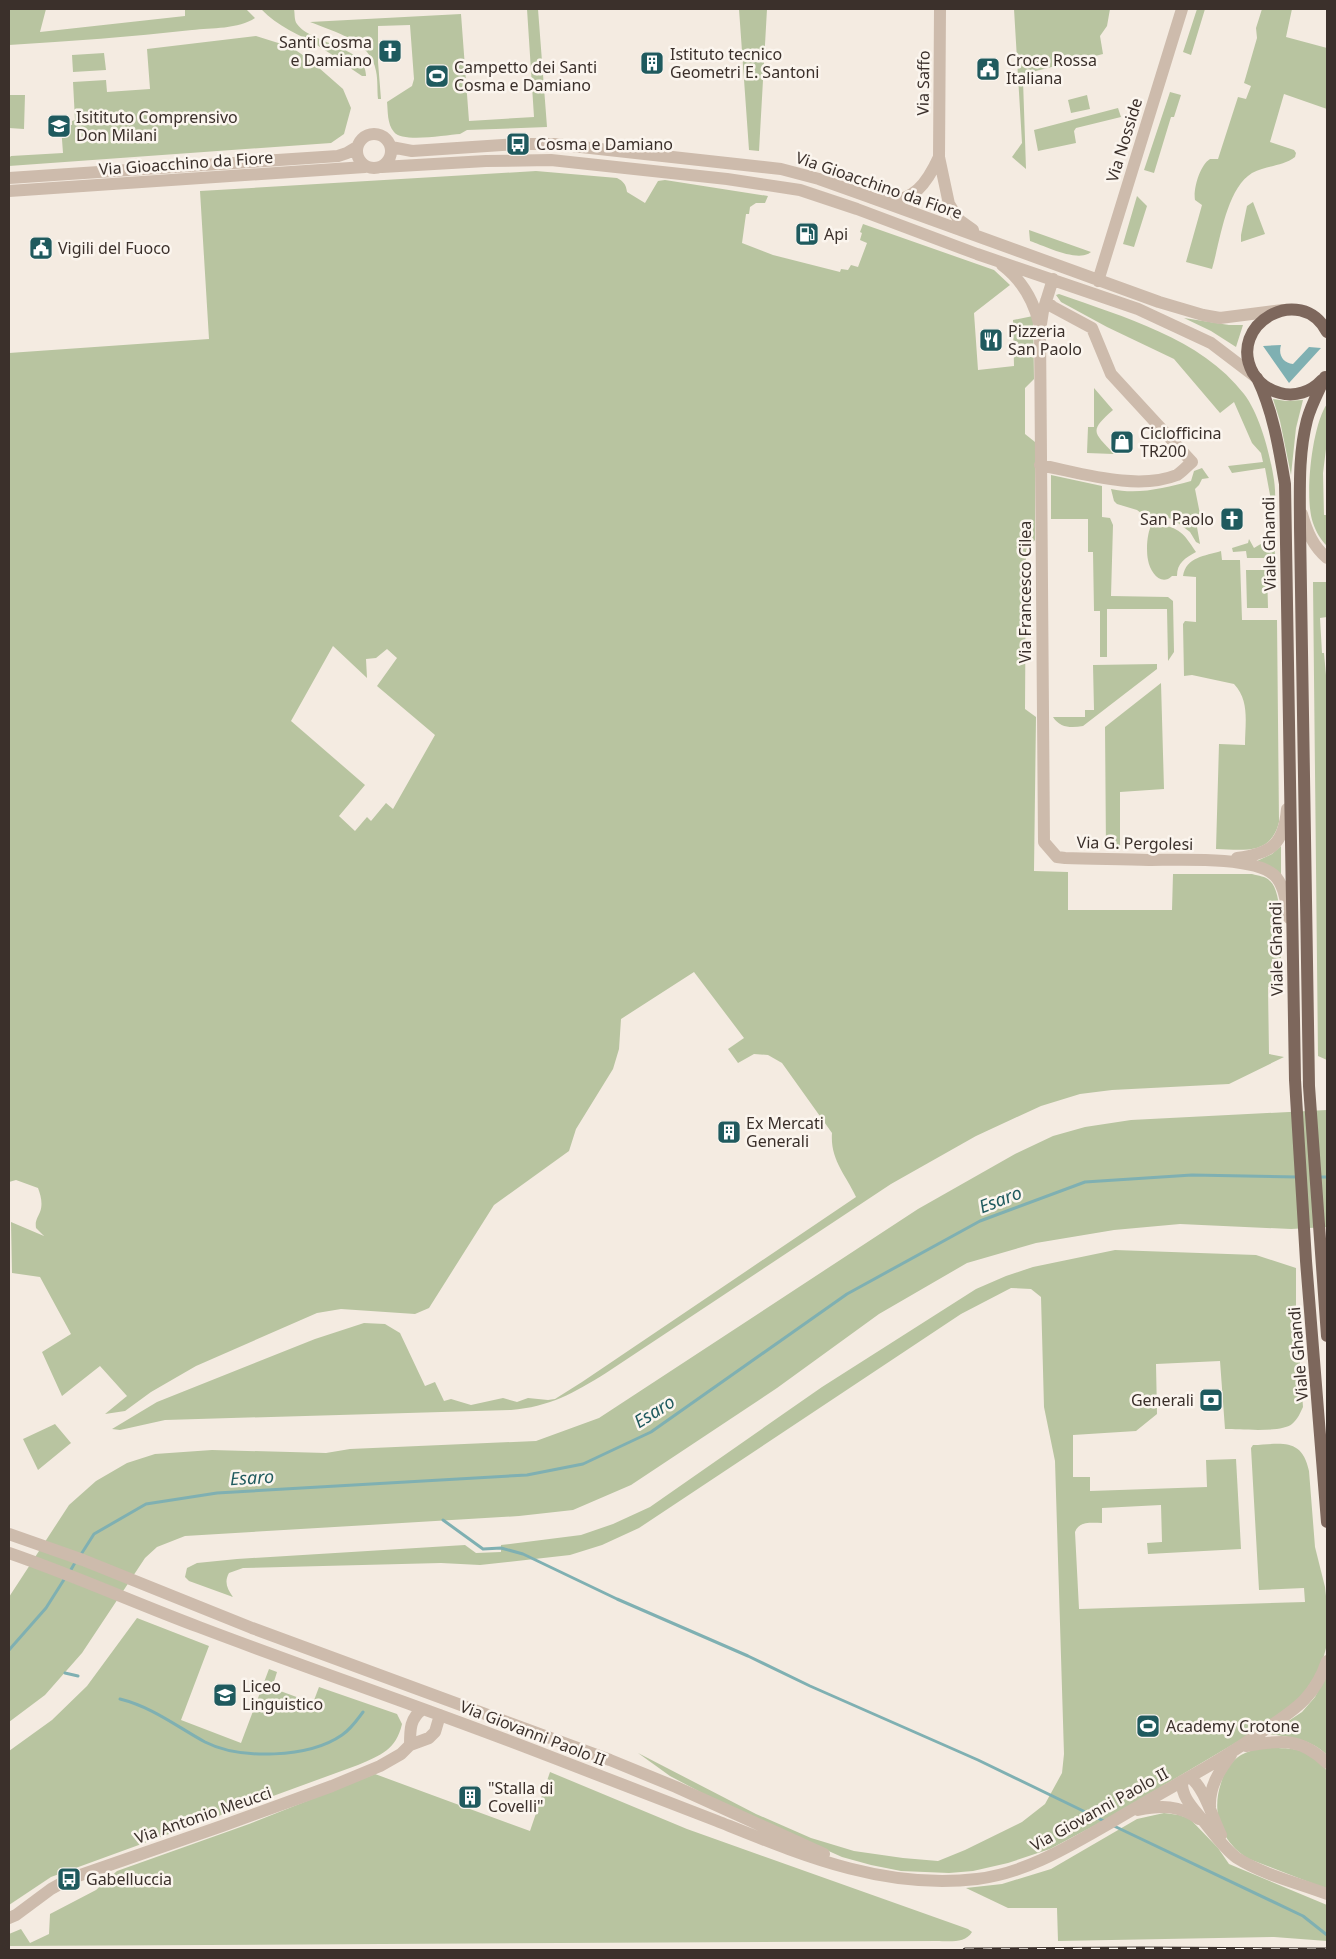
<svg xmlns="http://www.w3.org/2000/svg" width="1336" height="1959" font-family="'Noto Sans',sans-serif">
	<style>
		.green { fill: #b8c4a0; fill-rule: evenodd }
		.water { fill: #7fb0b2 }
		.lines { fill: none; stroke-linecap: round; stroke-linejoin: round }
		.stream { stroke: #7fb0b2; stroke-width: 3 }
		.minor { stroke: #cdbbac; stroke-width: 12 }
		.major { stroke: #7d675c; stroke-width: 12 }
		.rail-casing { stroke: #3b302b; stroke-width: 5 }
		.rail { stroke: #fbf5ee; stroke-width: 3; stroke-dasharray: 9; stroke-linecap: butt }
		.labels { text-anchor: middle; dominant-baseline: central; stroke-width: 5; stroke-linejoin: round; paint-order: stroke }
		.poi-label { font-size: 16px; fill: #3b302b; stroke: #fbf5ee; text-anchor: start }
		.street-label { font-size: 16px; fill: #3b302b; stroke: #fbf5ee }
		.water-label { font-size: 18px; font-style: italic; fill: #1f5a5e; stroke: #fbf5ee }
	</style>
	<rect width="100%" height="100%" fill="#f4ebe1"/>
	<path class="green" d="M9 9H46L40 32 185 16V9H246L255 18C239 29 211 28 192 30 131 37 70 41 9 45Z
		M261 9H294C295 14 294 20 297 24 311 44 367 46 366 76H362C348 67 335 56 320 47 299 34 278 27 261 9Z
		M527 9H538L547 127 467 130 460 134C446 135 402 143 394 132 387 124 388 111 387 102L412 86 414 79 410 25 378 26V62L381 99H378C377 90 378 80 376 71 371 41 335 32 310 22L461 14 469 121 534 117Z
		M739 9H767L759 151 749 150Z
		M1014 9H1110L1107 26 1100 36 1103 54 1028 73 1023 80 1026 169 1012 157 1022 143Z
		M1197 9H1205L1191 55 1183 52Z
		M1262 9H1292L1286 37 1327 48V109L1284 94 1270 142 1294 150 1296 153 1295 157C1282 167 1266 165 1252 173 1226 189 1220 242 1212 269L1186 262 1202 205 1195 200C1193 189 1200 165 1210 159H1218L1238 97 1246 99 1251 86 1244 83 1257 38 1256 28Z
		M256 36 291 47 310 60 343 89 351 108 344 134 331 143 9 166V158L11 156 63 153 61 126 72 125V121L75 120 73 82 106 80 107 92 150 89 147 49Z
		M104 53 106 70 73 72 72 55Z
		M1170 92 1181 95 1174 117H1171L1154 173 1144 170Z
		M9 95H25L24 129 9 128Z
		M1087 95 1090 109 1071 113 1068 100Z
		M1118 108 1121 117 1076 128 1074 131 1076 143 1038 151 1034 130Z
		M536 171 617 178C623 181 626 184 627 192L645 203 658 181 665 180 768 196 765 203H756L750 207 749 214H746L742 243 773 255 840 272 841 269 848 270 851 265 858 267 867 243 860 240 862 233 860 232 863 224 994 270 1010 285 974 313 978 370 1014 366 1013 320 1033 316 1034 379 1025 388V434L1035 442V540L1026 550 1025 709 1036 717 1034 871 1068 872V910H1172L1173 874H1252C1259 876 1265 876 1270 881 1283 892 1280 940 1281 958L1272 959 1273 984 1268 987 1269 1054 1284 1057 1229 1084 1112 1090 1080 1094 1041 1106 976 1136 891 1184 606 1373C574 1393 549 1407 511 1410L165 1420 120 1430 112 1429 157 1402 315 1339 364 1323 385 1324 400 1333 425 1386 435 1382 444 1401 451 1399 471 1405 503 1398 517 1402 528 1398 548 1400 555 1399 582 1382 856 1197C846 1175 830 1160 832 1133L782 1063 768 1055 754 1054 738 1063 728 1049 744 1038 694 972 621 1019 619 1049 613 1069 576 1129 569 1151 494 1205 429 1308 415 1314 341 1309 317 1313 196 1366 151 1392 125 1411 105 1414 127 1396 100 1366 62 1396 42 1352 71 1334 40 1277 12 1273 11 1222 44 1236 36 1228C35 1221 37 1219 40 1212 43 1204 41 1196 38 1188L16 1180 9 1182V353L209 339 200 191ZM333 646 367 678 366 659 376 658 387 649 397 658 377 686 435 735 393 809 386 803 371 821 367 817 355 831 339 816 365 785 291 721Z
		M1137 196 1147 206 1134 247 1123 244Z
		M1253 202 1265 234 1241 242V235L1247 206Z
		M1029 230 1091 252C1078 263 1045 246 1030 241Z
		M1059 294C1123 317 1201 338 1244 394 1260 415 1270 454 1274 480 1276 493 1275 508 1275 522L1265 468 1232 473 1228 466 1263 462 1261 453 1252 443 1234 402 1220 413 1174 359 1107 327 1061 302 1056 295Z
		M1184 318 1229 325H1243L1236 347 1211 331Z
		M1094 388 1113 410C1088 432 1094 432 1114 454L1087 453 1088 427H1094Z
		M1273 399 1286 401 1303 400 1296 428 1291 475 1280 421Z
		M1327 404V441L1323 473 1324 515H1327V546C1321 540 1316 532 1313 523 1304 498 1312 425 1327 404Z
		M1202 468 1209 478 1202 479 1199 485 1195 489 1200 514 1195 516 1200 544 1196 542 1190 532 1174 520 1166 517H1146L1137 510 1117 504 1114 501 1111 489C1138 495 1165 488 1191 481L1194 471Z
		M1051 475 1102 486V517L1110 518 1113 525 1111 596 1168 597 1173 601 1174 652 1168 661 1167 609H1107V657H1100V611H1094L1093 552H1088V519H1051Z
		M1157 523C1180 529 1183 532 1196 552 1185 558 1177 563 1177 576H1172C1161 587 1150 572 1148 560 1146 550 1147 532 1152 524Z
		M1269 528 1274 529 1275 558H1247L1246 551 1233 552 1232 548 1248 543 1249 539 1254 548 1264 542Z
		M1221 551 1222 560H1240L1242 620H1277L1279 822C1271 855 1244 850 1216 849L1219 744 1245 745C1245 723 1250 701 1234 684L1192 675 1184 676 1183 624 1185 621 1196 622V577L1183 576C1186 557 1205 556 1221 551Z
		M1246 570H1267L1268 608H1247Z
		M1313 582H1327V617L1320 618 1322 653H1324L1326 675 1327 676V1060L1318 1056Z
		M1157 664V669L1083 726C1071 728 1060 728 1053 717H1085V710H1094L1093 665Z
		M1161 683 1164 789 1120 792V849H1106L1105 727Z
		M1281 846V875L1257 861 1272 854Z
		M1327 1110V1227L1291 1229 1180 1224 1114 1230 1036 1243 967 1263 879 1314 777 1388 631 1485 573 1510 519 1516 185 1536 157 1547 145 1558 82 1653 45 1695 9 1722V1597L69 1505 96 1481 127 1463 155 1454 212 1450 326 1453 350 1449 536 1441 599 1418 918 1209 1015 1154 1053 1136 1085 1127 1131 1120Z
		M1115 1250 1256 1255 1296 1268V1308L1303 1407C1300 1413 1298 1419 1292 1424 1281 1433 1241 1429 1225 1429L1220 1361 1156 1364 1157 1414 1136 1431 1073 1435V1477H1090V1491L1207 1487 1206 1460 1236 1459 1241 1549 1148 1554 1147 1543 1162 1542 1161 1505 1102 1508V1523C1091 1523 1079 1521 1075 1532L1079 1609 1305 1602 1304 1588 1259 1590 1251 1448 1253 1445C1281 1444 1302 1437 1309 1471L1315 1547 1325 1587 1327 1605 1326 1648 1321 1667 1302 1696 1264 1726 1105 1820 1050 1849 1008 1863 973 1871 949 1873 901 1871 871 1865 842 1857 723 1804 670 1776 638 1753 756 1814 811 1838 854 1851 903 1858 938 1861 965 1850 1022 1822 1045 1804 1062 1773 1064 1754 1055 1461 1044 1407 1041 1297 1031 1289 1011 1288 961 1314 639 1528 602 1545 570 1555 480 1565 441 1563 243 1568 229 1573C224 1582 227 1589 233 1597L189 1581 185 1577 187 1568 197 1563 237 1559 465 1545 476 1553 501 1552V1545L581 1535 613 1524 650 1507 822 1387 976 1289 1006 1276 1033 1267Z
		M55 1424 71 1443 38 1470 23 1439Z
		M137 1618 209 1646 181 1720 241 1743 269 1669 277 1672 272 1688 313 1703 319 1687 397 1714 402 1724C396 1750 381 1755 358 1765L51 1877 9 1905V1751L52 1720 87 1686Z
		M1327 1674V1755C1311 1739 1291 1737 1269 1734L1302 1712 1315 1697Z
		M1259 1748C1287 1748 1309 1745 1327 1771V1889L1249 1859C1221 1842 1211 1813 1221 1783 1224 1772 1231 1761 1241 1755 1246 1752 1253 1750 1259 1748Z
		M550 1772 687 1829 968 1929 972 1932C965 1944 948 1941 936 1941L9 1946V1934L21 1929 30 1943 49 1934 50 1914 96 1890 117 1871 249 1824 375 1774 530 1831Z
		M1164 1813 1179 1815 1190 1819 1218 1848 1229 1864 1327 1905V1941L1274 1937 1058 1941 1057 1908H1008L966 1888 1002 1884 1051 1869 1137 1819Z"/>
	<path class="water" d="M1281 345C1278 355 1283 363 1293 364L1309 347 1321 348 1289 383 1263 346Z"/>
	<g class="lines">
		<path class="stream" d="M1318 1177H1327
			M443 1520 483 1549 501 1548 523 1554 617 1599 748 1656 810 1686 978 1760 1106 1822
			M80 1556 94 1534 146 1504 217 1493 527 1475 583 1464 651 1432 847 1294 980 1221 1085 1182 1192 1175 1297 1177
			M69 1573 76 1561
			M9 1650 46 1608 65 1578
			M65 1673 78 1676
			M120 1699C152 1707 176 1726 205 1742 240 1760 309 1758 342 1735 351 1729 357 1720 363 1712
			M1114 1826 1303 1916 1327 1935"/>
		<path class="minor" d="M940 9 939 157 949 204 959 220 973 230
			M357 151a17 17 0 1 1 34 0a17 17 0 1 1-34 0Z
			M391 147 412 151 518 144H554L781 169 819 179 864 195 1159 302 1203 315 1220 318 1283 310
			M382 167 486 161 551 160 727 179 800 190 857 209 977 254 1138 309 1211 343 1257 378
			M9 178 338 156 347 153 357 147
			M9 191 365 167
			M883 199C913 205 928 181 939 157
			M1002 265C1022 280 1033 299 1039 323
			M1053 279 1043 311 1040 330 1044 842 1057 857 1065 858C1093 859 1121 859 1149 860 1178 860 1253 856 1274 875 1285 885 1286 904 1289 918
			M1098 281 1182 9
			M1040 465C1081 473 1137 491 1177 475 1182 472 1187 466 1192 462L1111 374 1092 328 1053 307 1046 301
			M1302 514C1307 532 1313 546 1327 558
			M1237 858C1271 854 1284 844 1287 809
			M9 1534 83 1560 252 1628 610 1760 676 1787 824 1854
			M9 1553C73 1575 135 1603 199 1627 317 1672 437 1712 554 1758 609 1779 663 1800 717 1821 802 1855 883 1890 977 1879 1026 1873 1068 1847 1110 1823 1135 1808 1160 1794 1186 1779 1211 1765 1236 1750 1260 1733 1292 1711 1314 1700 1327 1661
			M410 1745C410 1729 410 1718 423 1709
			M1246 1746C1279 1740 1301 1737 1327 1763
			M1190 1777C1204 1787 1213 1819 1221 1835
			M1182 1781C1181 1796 1192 1807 1201 1818 1211 1830 1225 1850 1237 1858 1264 1875 1298 1883 1327 1894
			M1210 1807C1209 1787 1219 1771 1231 1755
			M1138 1810C1161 1805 1179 1805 1199 1819
			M9 1918 16 1915 51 1889 69 1879 222 1826 332 1786 380 1766 401 1754 410 1745 429 1738 435 1732 440 1715"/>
		<path class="major" d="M1325 377C1319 391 1311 405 1307 420 1298 455 1300 492 1300 528L1309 1086 1327 1336
			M1257 378C1273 411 1279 448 1285 484L1295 1080 1306 1261 1327 1522
			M1322 380C1311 392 1295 397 1280 393 1268 390 1259 383 1253 373 1226 324 1301 282 1327 332"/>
		<g class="rail-casing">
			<path id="rail" d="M965 1950 1142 1949 1327 1950"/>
		</g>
		<use href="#rail" class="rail"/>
	</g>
	<defs>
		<g id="church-square" transform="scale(1.25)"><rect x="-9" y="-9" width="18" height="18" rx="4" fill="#1f5a5e" stroke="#fbf5ee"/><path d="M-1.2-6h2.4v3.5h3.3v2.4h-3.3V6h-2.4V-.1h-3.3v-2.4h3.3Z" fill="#fff"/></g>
		<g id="building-square" transform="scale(1.25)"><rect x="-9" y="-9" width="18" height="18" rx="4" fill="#1f5a5e" stroke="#fbf5ee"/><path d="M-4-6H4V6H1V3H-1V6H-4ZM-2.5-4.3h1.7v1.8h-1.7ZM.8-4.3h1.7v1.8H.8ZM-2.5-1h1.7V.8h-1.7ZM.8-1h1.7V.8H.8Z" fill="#fff"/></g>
		<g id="civic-square" transform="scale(1.25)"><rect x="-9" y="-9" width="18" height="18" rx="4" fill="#1f5a5e" stroke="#fbf5ee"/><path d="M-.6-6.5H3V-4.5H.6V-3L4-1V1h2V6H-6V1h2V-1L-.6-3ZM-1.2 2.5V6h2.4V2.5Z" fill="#fff"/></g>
		<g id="stadium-square" transform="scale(1.25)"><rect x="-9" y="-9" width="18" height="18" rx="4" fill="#1f5a5e" stroke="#fbf5ee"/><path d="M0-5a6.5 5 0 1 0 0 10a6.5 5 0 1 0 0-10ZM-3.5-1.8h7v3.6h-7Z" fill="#fff"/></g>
		<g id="school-square" transform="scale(1.25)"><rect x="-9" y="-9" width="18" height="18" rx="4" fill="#1f5a5e" stroke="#fbf5ee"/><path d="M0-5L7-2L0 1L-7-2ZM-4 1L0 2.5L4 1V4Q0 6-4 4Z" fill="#fff"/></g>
		<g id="bus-square" transform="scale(1.25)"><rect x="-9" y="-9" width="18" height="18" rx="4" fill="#1f5a5e" stroke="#fbf5ee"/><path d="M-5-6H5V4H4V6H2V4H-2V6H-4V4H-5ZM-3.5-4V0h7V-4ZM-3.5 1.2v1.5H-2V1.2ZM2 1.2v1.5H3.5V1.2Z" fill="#fff"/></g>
		<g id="fuel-square" transform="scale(1.25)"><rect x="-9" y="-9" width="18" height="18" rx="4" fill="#1f5a5e" stroke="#fbf5ee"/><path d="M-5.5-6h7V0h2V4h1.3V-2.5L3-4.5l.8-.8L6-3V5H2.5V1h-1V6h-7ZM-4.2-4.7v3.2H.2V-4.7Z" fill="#fff"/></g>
		<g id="restaurant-square" transform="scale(1.25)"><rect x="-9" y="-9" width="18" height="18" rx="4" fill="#1f5a5e" stroke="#fbf5ee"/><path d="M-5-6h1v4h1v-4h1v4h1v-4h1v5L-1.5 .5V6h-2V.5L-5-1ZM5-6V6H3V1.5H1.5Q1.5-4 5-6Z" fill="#fff"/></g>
		<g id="shop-square" transform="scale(1.25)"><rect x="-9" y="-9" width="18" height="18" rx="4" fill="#1f5a5e" stroke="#fbf5ee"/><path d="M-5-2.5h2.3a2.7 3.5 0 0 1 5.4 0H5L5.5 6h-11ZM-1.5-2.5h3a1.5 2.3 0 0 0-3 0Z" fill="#fff"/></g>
		<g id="bank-square" transform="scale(1.25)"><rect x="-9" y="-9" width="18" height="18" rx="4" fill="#1f5a5e" stroke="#fbf5ee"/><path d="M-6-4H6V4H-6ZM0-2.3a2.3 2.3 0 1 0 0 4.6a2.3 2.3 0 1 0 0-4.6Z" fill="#fff"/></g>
		<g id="university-square" transform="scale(1.25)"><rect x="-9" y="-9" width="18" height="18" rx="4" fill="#1f5a5e" stroke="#fbf5ee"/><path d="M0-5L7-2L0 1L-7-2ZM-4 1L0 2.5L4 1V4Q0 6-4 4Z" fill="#fff"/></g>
	</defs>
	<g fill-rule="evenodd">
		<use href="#church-square" x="390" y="51"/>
		<use href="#building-square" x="652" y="63"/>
		<use href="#civic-square" x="988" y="69"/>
		<use href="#stadium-square" x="437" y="76"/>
		<use href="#school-square" x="59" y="126"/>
		<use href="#bus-square" x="518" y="144"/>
		<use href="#fuel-square" x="807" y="234"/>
		<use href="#civic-square" x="41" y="248"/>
		<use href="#restaurant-square" x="991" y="340"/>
		<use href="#shop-square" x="1122" y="442"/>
		<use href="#church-square" x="1232" y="519"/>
		<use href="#building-square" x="729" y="1132"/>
		<use href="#bank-square" x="1211" y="1400"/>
		<use href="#university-square" x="225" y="1695"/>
		<use href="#stadium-square" x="1148" y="1726"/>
		<use href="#building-square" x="470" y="1797"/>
		<use href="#bus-square" x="69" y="1879"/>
	</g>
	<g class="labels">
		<g class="poi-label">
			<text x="372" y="42" text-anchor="end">Santi Cosma<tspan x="372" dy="18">e Damiano</tspan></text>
			<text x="670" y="54">Istituto tecnico<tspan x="670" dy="18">Geometri E. Santoni</tspan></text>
			<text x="1006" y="60">Croce Rossa<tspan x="1006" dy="18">Italiana</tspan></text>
			<text x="454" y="67">Campetto dei Santi<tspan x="454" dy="18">Cosma e Damiano</tspan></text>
			<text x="76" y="117">Isitituto Comprensivo<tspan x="76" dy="18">Don Milani</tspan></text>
			<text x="536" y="144">Cosma e Damiano</text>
			<text x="824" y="234">Api</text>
			<text x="58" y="248">Vigili del Fuoco</text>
			<text x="1008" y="331">Pizzeria<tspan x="1008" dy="18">San Paolo</tspan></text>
			<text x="1140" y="433">Ciclofficina<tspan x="1140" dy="18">TR200</tspan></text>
			<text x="1214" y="519" text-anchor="end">San Paolo</text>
			<text x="746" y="1123">Ex Mercati<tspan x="746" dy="18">Generali</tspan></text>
			<text x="1194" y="1400" text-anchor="end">Generali</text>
			<text x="242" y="1686">Liceo<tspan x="242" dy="18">Linguistico</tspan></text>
			<text x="1166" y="1726">Academy Crotone</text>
			<text x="488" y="1788">"Stalla di<tspan x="488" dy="18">Covelli"</tspan></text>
			<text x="86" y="1879">Gabelluccia</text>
		</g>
		<g class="street-label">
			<text transform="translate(923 83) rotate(-89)">Via Saffo</text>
			<text transform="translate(1124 140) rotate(-73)">Via Nosside</text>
			<text transform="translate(186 163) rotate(-4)">Via Gioacchino da Fiore</text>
			<text transform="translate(879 185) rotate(19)">Via Gioacchino da Fiore</text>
			<text transform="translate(1269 544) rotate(-91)">Viale Ghandi</text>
			<text transform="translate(1025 592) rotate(-90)">Via Francesco Cilea</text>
			<text transform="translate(1135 843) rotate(1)">Via G. Pergolesi</text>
			<text transform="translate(1276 949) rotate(-91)">Viale Ghandi</text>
			<text transform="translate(1298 1354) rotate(-95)">Viale Ghandi</text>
			<text transform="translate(533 1733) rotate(21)">Via Giovanni Paolo II</text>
			<text transform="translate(1099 1809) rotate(-29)">Via Giovanni Paolo II</text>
			<text transform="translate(203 1815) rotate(-19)">Via Antonio Meucci</text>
		</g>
		<g class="water-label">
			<text transform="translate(1000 1199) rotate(-21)">Esaro</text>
			<text transform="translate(654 1411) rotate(-32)">Esaro</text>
			<text transform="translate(252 1477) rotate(-3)">Esaro</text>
		</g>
	</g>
	<rect width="1336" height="1959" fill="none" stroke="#3b302b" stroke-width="20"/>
</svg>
